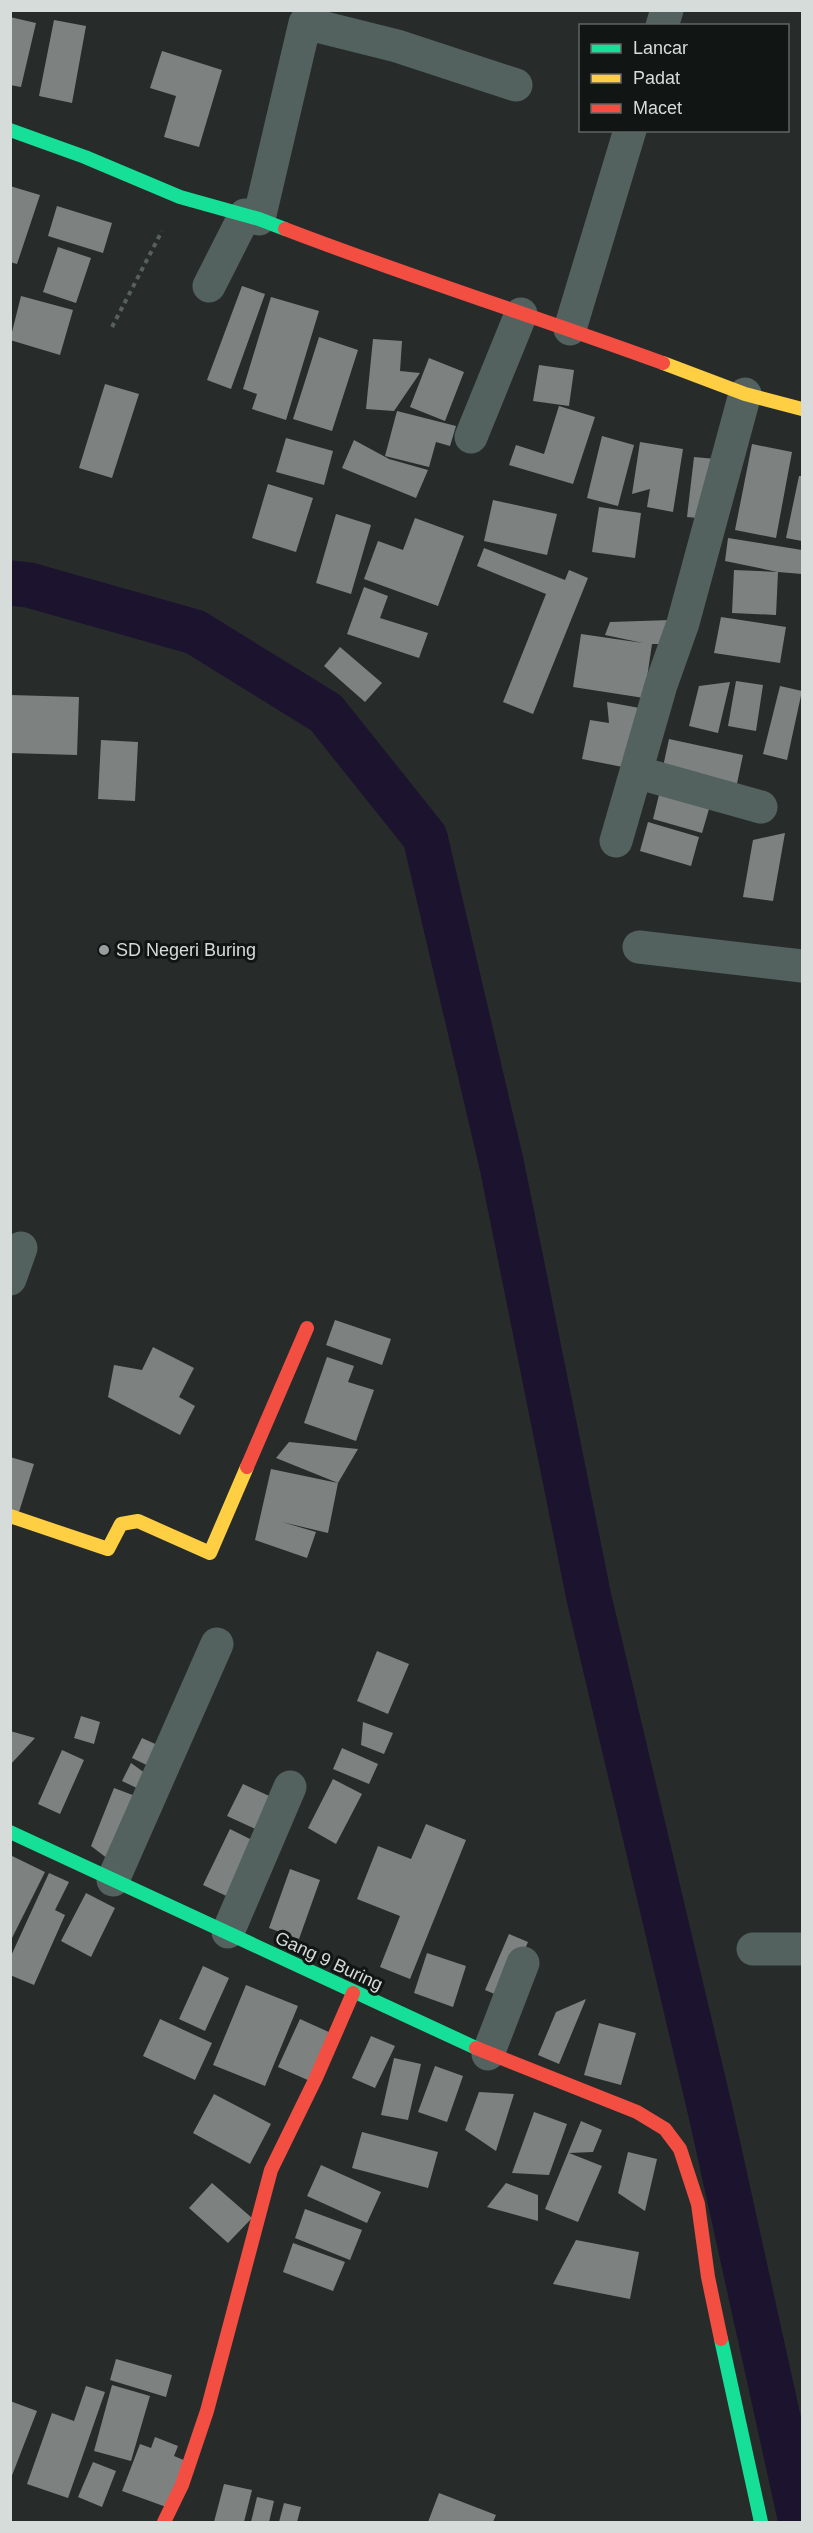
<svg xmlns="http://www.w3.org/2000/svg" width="813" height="2533" font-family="Helvetica,sans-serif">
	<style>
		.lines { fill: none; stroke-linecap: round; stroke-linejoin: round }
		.stream { stroke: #1c132e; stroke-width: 14 }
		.canal { stroke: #1c132e; stroke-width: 45 }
		.building { fill: #7d8280 }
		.path { stroke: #56605d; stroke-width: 4; stroke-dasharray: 4.5 4.5; stroke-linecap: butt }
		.street { stroke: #54625f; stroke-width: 33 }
		.fast { stroke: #16e098; stroke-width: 14 }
		.slow { stroke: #ffcf43; stroke-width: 14 }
		.jam { stroke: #f24e42; stroke-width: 14 }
		.poi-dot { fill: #989e9d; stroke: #111614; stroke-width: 2 }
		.labels { text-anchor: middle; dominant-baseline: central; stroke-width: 6; stroke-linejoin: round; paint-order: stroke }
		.poi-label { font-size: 18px; fill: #d5dcda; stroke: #111614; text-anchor: start }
		.street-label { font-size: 18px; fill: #d5dcda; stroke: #111614 }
	</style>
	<rect width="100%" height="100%" fill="#272c2b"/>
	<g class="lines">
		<path class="stream" d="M790 2472 802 2440"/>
		<path class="canal" d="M10 583 29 585 195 632 326 713 425 837 502 1166 589 1598 711 2114 801 2522"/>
	</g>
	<path class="building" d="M10 17 36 23 21 87 10 85Z
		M54 20 86 26 72 103 39 96Z
		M162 51 222 70 199 147 164 137 176 96 150 88Z
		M10 186 40 195 17 264 10 262Z
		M57 206 112 223 103 253 48 236Z
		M58 247 91 258 76 303 43 292Z
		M242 286 265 294 231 389 207 380Z
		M21 296 73 310 60 355 10 340Z
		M271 297 319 311 286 420 252 409 257 394 243 389Z
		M319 337 358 350 332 431 293 419Z
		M373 339 402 341 400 371 420 373 394 411 366 409Z
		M429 358 464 372 445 421 410 407Z
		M539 365 574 370 569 406 533 401Z
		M105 384 139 394 112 478 79 468Z
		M559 406 595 417 573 484 509 465 516 445 544 454Z
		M397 411 456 426 450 446 436 442 429 467 385 456Z
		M602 436 634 445 618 506 587 498Z
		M286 438 333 451 324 485 276 472Z
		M354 440 389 459 428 470 416 498 342 468Z
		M640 442 683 449 673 512 647 507 650 489 632 494Z
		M752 444 792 452 776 538 735 530Z
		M694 457 716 459 708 519 687 517Z
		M799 476H802V541L786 538Z
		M268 484 313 498 296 552 252 538Z
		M493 500 557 514 547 555 484 541Z
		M599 507 641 513 635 558 592 552Z
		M336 514 371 525 351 594 316 583Z
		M415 518 464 536 438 606 364 579 378 541 403 550Z
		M728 538 802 550V574L778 572 725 561Z
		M484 548 565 580 569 570 588 578 533 714 503 702 546 594 477 566Z
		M734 570 778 572 776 615 732 613Z
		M364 587 388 596 380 618 428 633 419 658 347 634Z
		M721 617 786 627 780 663 714 653Z
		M671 620 663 644H652L644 698 573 687 581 634 643 643 605 635 610 622Z
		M340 647 382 683 365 702 324 666Z
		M736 681 763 685 756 731 728 726Z
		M730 682 718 733 689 726 699 686Z
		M780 686 802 691 787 760 763 754Z
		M10 695 79 697 77 755 10 753Z
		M607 702 645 709 633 769 582 759 590 720 609 723Z
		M669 739 743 755 735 793 661 776Z
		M101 740 138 742 135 801 98 799Z
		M659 795 709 809 702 833 653 819Z
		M648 822 699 837 691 866 640 851Z
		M785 833 773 901 743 897 753 840Z
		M335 1320 391 1339 382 1365 326 1345Z
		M153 1347 194 1368 179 1397 195 1406 180 1435 108 1397 114 1365 142 1370Z
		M327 1357 354 1366 348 1382 374 1390 356 1441 304 1423Z
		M289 1442 358 1449 338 1483 276 1458Z
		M10 1457 34 1464 19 1512 10 1509Z
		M271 1469 338 1483 328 1533 282 1522 316 1532 307 1558 255 1540Z
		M377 1651 409 1664 388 1714 357 1701Z
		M81 1716 100 1722 94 1744 74 1738Z
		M363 1722 393 1733 384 1754 361 1745Z
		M10 1731 35 1738 10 1765Z
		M142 1738 162 1747 155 1769 132 1758Z
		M342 1748 378 1764 369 1784 333 1769Z
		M62 1750 84 1760 60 1814 38 1804Z
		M131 1763 149 1776 143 1791 122 1781Z
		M333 1779 362 1794 336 1844 308 1828Z
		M243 1784 278 1800 262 1832 227 1816Z
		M114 1788 138 1797 112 1862 91 1846Z
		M426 1824 466 1840 410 1979 380 1967 400 1916 357 1899 378 1846 411 1859Z
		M230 1829 264 1846 237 1901 203 1885Z
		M10 1855 45 1872 10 1942Z
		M290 1869 320 1880 299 1939 269 1928Z
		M49 1873 69 1882 55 1910 65 1915 34 1985 10 1975V1958Z
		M86 1893 115 1908 91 1957 61 1941Z
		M509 1934 528 1942 504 1998 485 1990Z
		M427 1953 466 1966 453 2007 414 1993Z
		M203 1966 229 1978 205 2031 179 2019Z
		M246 1985 298 2006 265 2086 213 2065Z
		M586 1999 559 2064 538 2055 556 2012Z
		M160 2019 212 2043 195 2080 143 2056Z
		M300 2019 331 2033 310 2081 278 2067Z
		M599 2023 636 2033 621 2085 584 2075Z
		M371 2036 395 2046 375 2088 352 2078Z
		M394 2058 421 2064 408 2120 381 2115Z
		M435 2066 463 2076 447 2122 418 2112Z
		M479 2092 514 2094 496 2151 465 2130Z
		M214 2094 271 2124 250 2164 193 2133Z
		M534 2112 567 2124 549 2175 512 2173Z
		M581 2121 602 2130 593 2152 569 2153 602 2166 578 2222 545 2209Z
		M362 2132 438 2152 428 2188 352 2168Z
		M628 2152 657 2159 645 2211 618 2193Z
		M321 2165 381 2192 367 2223 307 2196Z
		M212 2183 252 2218 228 2243 189 2208Z
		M506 2183 538 2195V2221L487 2207Z
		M305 2209 362 2230 350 2260 295 2238Z
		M576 2240 639 2252 630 2299 553 2284Z
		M293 2243 345 2262 333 2291 283 2272Z
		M116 2359 172 2375 166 2397 110 2380Z
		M112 2385 150 2396 131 2461 94 2451Z
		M86 2386 105 2392 68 2498 27 2484 52 2413 74 2421Z
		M10 2401 37 2411 11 2478H10Z
		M155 2437 178 2446 174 2456 186 2461 169 2508 122 2491 140 2444 151 2448Z
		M93 2462 116 2471 102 2507 78 2497Z
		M224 2484 252 2490 244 2522H214Z
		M439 2493 496 2515 493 2522H428Z
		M257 2497 274 2501 269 2522H251Z
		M284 2503 301 2507 297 2522H279Z"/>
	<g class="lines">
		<path class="path" d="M112 327 162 231"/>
		<path class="street" d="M662 26 667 10
			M259 219 305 23 397 46 516 85
			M209 286 245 215
			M570 329 630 130
			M471 437 521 314
			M636 772 761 807
			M616 841 661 685 683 623 745 394
			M639 947 802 966
			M10 1279 21 1248
			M113 1880 217 1644
			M228 1932 290 1787
			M753 1949H802
			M488 2054 523 1963"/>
		<path class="fast" d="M10 130 85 157 180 197 259 219 285 229
			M10 1832 476 2048
			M721 2339 761 2522"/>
		<path class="slow" d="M663 363 745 394 802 409
			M10 1516 108 1549 121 1524 138 1521 210 1553 247 1467"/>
		<path class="jam" d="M285 229C410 277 537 317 663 363
			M247 1467 307 1328
			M476 2048 637 2112 665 2129 680 2149 698 2204 708 2277 721 2339
			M164 2522 182 2485 207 2411 271 2170 316 2078 353 1993"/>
	</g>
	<circle class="poi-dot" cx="104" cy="950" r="6"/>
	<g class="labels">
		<g class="poi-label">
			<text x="116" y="950">SD Negeri Buring</text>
		</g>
		<g class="street-label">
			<text transform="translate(329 1961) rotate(25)">Gang 9 Buring</text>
		</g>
	</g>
	<rect width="813" height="2533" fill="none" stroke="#d5dcda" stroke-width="24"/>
	<rect x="579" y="24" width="210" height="108" fill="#111614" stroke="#5f6563" stroke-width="1.5"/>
	<rect x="591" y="44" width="30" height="9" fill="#16e098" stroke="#5f6563" stroke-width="1.5"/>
	<text x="633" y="54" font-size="18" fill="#d5dcda">Lancar</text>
	<rect x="591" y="74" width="30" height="9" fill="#ffcf43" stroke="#5f6563" stroke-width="1.5"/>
	<text x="633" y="84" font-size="18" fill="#d5dcda">Padat</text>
	<rect x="591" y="104" width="30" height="9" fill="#f24e42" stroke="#5f6563" stroke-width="1.5"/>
	<text x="633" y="114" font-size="18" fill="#d5dcda">Macet</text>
</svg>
